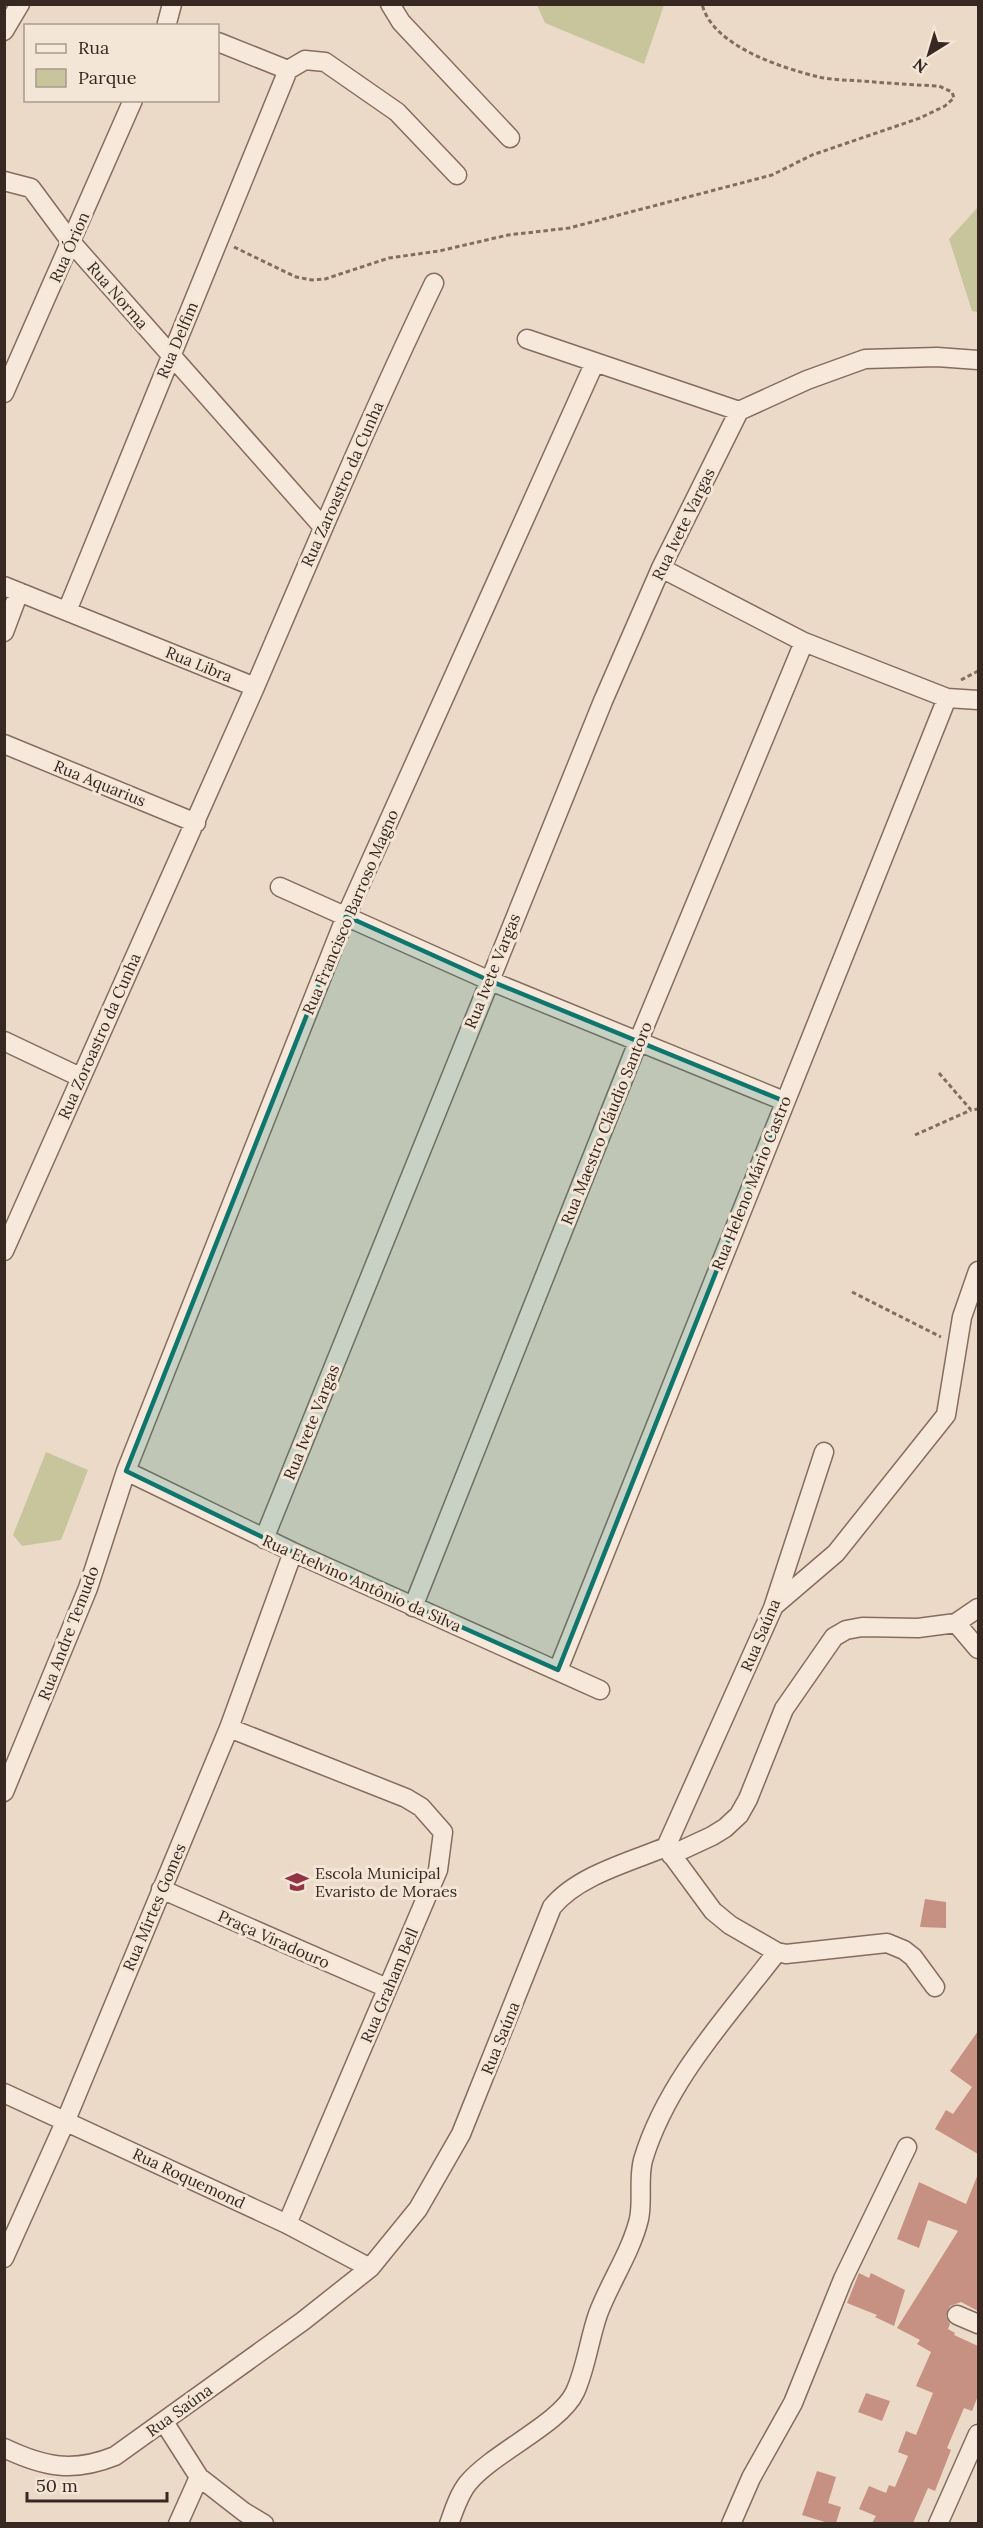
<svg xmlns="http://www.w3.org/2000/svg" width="983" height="2528" font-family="Lora,serif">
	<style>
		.green { fill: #c8c59d }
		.building { fill: #c69182 }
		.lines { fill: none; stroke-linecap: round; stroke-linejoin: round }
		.minor-casing { stroke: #866c5f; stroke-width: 21 }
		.path { stroke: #866c5f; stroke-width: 3; stroke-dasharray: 4.5 3; stroke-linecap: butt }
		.minor { stroke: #f6e9db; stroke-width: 18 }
		.marked { fill: #0f766e; fill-opacity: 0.2; stroke: #0f766e; stroke-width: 4.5; stroke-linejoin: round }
		.labels { text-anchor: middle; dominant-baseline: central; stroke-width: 6; stroke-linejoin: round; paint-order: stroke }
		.street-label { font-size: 16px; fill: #372821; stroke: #f3e6d7 }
		.poi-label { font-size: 16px; fill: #372821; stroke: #f3e6d7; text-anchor: start }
	</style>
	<rect width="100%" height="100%" fill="#ebdac8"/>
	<path class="green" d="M537 5H664L644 64 545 23Z
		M978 207V312L972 311 949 239Z
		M46 1452 88 1470 61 1540 22 1546 13 1535Z"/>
	<path class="building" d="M925 1899 946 1902V1928L920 1927Z
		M978 2031V2154L935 2129 946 2110 953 2114 972 2087 950 2071Z
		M978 2174V2311L961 2302 950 2306 946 2316 950 2324 948 2329 955 2333 954 2335 978 2346V2396L972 2411 964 2408 947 2448 951 2450 935 2491 928 2488 913 2523H872L876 2516 859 2509 869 2486 886 2493 889 2485 895 2487 908 2456 898 2452 906 2431 916 2435 933 2393 916 2386 931 2352 917 2344 920 2340 897 2328 958 2231 928 2220 919 2248 897 2239 919 2182 966 2204Z
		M859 2273 869 2278 871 2273 905 2290 894 2326 875 2317 877 2315 847 2303Z
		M866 2393 890 2401 882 2421 858 2412Z
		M817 2471 836 2477 828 2503 841 2507 836 2523H828L802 2515Z"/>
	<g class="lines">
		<g class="minor-casing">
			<path id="minor" d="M390 4 401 22 510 138
				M167 23 172 4
				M4 31 20 4
				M218 42 288 70
				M288 70 305 60 325 62 397 112 457 175
				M4 181 31 188 71 242 323 527
				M527 339 739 411
				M4 393 133 100
				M739 411 807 380 865 359 937 357 978 360
				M661 568 804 642 947 698 978 700
				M4 586 255 687 4 1251
				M67 611 288 70
				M4 632 19 592
				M255 687C313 552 370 416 434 283
				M4 744 196 823
				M280 887 488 980 784 1101
				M4 1041 80 1077
				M126 1471 293 1552 600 1690
				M264 1539 603 701 661 568 739 411
				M774 1606 836 1553 946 1415 962 1317 978 1271
				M413 1607 638 1042 804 642
				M956 1623 978 1608
				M558 1670 947 698
				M229 1728 406 1798 421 1807 443 1832 438 1870 287 2224
				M4 1792 88 1588 126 1471 346 916 595 362
				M666 1847 713 1911 730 1925 777 1952 786 1954 887 1943 904 1950 913 1957 935 1987
				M671 1855 712 1836 725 1828 739 1815 748 1799 784 1709 834 1637 846 1630 862 1627 918 1628 956 1623 978 1649
				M161 1889 387 1988
				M4 2093 287 2224 370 2268
				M4 2258 66 2120 229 1728 293 1552
				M957 2315 978 2324
				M164 2422 199 2477 244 2512 264 2524
				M4 2448C44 2467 73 2473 115 2456L303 2321 370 2268 418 2209 461 2134 552 1907C577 1876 629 1862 666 1847L773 1608 824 1452
				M178 2524 199 2477
				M449 2524C454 2510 459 2494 468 2483 494 2452 560 2424 575 2392 586 2368 589 2340 598 2314 610 2282 631 2252 639 2219 643 2200 638 2179 643 2160 667 2080 728 2016 777 1952
				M731 2524 751 2478 793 2403 843 2279 907 2147
				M938 2524 978 2434"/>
		</g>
		<path class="path" d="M234 247 296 277 312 280 325 279 389 258 439 251 508 235 569 228 772 175 812 155 920 118 945 106 954 98 952 92 939 86C913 85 887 83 861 81 847 80 832 80 819 77 782 68 712 46 702 4
			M961 680 978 671
			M939 1073 971 1110 978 1109
			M915 1135 971 1110
			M852 1292 941 1337"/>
		<use href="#minor" class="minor"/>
	</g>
	<path class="marked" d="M346 916 488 980 784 1101 558 1670 293 1552 126 1471Z"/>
	<defs>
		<g id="school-bare" transform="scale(1.8)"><path d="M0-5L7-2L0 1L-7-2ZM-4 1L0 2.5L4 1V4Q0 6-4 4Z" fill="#903446" stroke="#f3e6d7" stroke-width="2.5" paint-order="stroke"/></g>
	</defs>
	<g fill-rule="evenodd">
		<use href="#school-bare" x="297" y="1882"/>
	</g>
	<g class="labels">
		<g class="street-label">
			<text transform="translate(69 247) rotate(-66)">Rua Órion</text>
			<text transform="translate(118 295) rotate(49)">Rua Norma</text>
			<text transform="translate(177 340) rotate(-67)">Rua Delfim</text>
			<text transform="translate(342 484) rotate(-66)">Rua Zaroastro da Cunha</text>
			<text transform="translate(683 524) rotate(-64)">Rua Ivete Vargas</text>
			<text transform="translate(199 664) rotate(22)">Rua Libra</text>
			<text transform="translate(100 783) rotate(22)">Rua Aquarius</text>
			<text transform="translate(350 912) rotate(-67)">Rua Francisco Barroso Magno</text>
			<text transform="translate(492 971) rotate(-68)">Rua Ivete Vargas</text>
			<text transform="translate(99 1036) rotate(-66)">Rua Zoroastro da Cunha</text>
			<text transform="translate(606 1123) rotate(-68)">Rua Maestro Cláudio Santoro</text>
			<text transform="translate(751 1183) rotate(-68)">Rua Heleno Mário Castro</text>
			<text transform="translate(311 1422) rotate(-68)">Rua Ivete Vargas</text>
			<text transform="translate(362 1583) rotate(24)">Rua Etelvino Antônio da Silva</text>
			<text transform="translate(68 1633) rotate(-69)">Rua Andre Temudo</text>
			<text transform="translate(760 1635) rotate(-67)">Rua Saúna</text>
			<text transform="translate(154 1907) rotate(-67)">Rua Mirtes Gomes</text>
			<text transform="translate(274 1939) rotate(24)">Praça Viradouro</text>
			<text transform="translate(389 1985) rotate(-67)">Rua Graham Bell</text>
			<text transform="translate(500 2038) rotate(-68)">Rua Saúna</text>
			<text transform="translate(189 2178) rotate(25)">Rua Roquemond</text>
			<text transform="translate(179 2410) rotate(-36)">Rua Saúna</text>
		</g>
		<g class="poi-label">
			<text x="315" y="1873">Escola Municipal<tspan x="315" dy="18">Evaristo de Moraes</tspan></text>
		</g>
	</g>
	<rect width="983" height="2528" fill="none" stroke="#372821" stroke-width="12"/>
	<rect x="24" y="24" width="195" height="78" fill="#f3e6d7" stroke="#a89a8e" stroke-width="1.5"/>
	<rect x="36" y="44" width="30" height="9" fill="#f6e9db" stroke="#a89a8e" stroke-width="1.5"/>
	<text x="78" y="54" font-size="18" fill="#372821">Rua</text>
	<rect x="36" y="69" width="30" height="18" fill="#c8c59d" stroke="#a89a8e" stroke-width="1.5"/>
	<text x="78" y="84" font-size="18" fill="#372821">Parque</text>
	<g transform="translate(929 54) rotate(217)" stroke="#f3e6d7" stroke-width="4.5" paint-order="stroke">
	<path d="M0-4.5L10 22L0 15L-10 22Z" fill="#372821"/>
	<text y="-9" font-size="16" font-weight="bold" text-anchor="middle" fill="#372821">N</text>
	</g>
	<path d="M27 2492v9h140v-9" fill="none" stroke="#372821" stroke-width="3"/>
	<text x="36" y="2492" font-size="18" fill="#372821" stroke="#f3e6d7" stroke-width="4.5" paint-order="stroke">50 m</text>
</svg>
